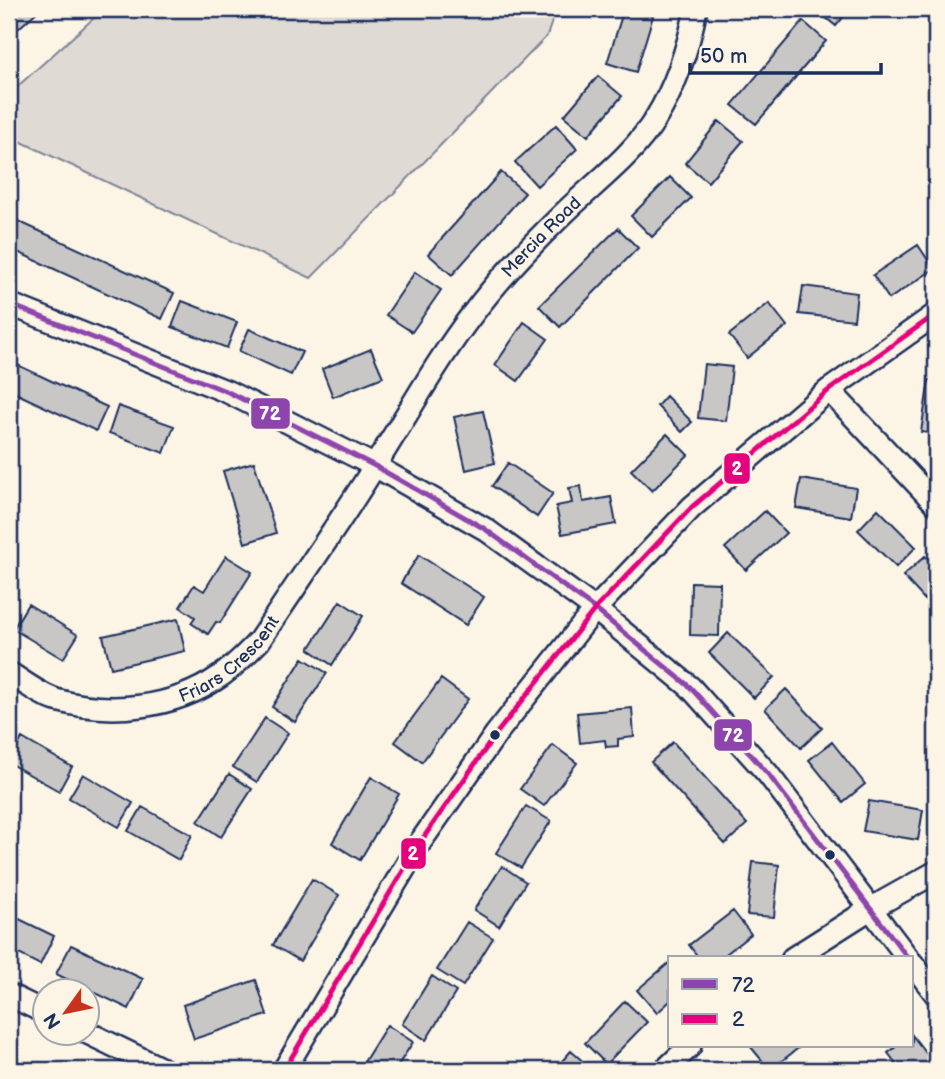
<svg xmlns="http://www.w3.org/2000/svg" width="945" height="1079" font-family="'Balsamiq Sans',sans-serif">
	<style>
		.green { fill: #dfdbd4; stroke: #7d8599; stroke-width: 2 }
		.building { fill: #c8c7c6; stroke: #1b2f5e; stroke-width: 2 }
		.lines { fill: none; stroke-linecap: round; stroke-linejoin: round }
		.minor-casing { stroke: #1b2f5e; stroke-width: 26 }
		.minor { stroke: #fcf5e5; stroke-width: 21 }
		.bus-1-casing { stroke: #fcf5e5; stroke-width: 10 }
		.bus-2-casing { stroke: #fcf5e5; stroke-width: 10 }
		.bus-1 { stroke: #8e44ad; stroke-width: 5 }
		.bus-2 { stroke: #e5007d; stroke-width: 5 }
		.bus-dot { fill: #1b2f5e; stroke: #fcf5e5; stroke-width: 2.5 }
		.labels { text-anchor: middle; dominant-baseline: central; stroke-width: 7; stroke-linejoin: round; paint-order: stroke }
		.street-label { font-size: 18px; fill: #1b2f5e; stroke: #fcf5e5 }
		.line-badge { stroke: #fcf5e5; stroke-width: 2.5 }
		.badge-label { font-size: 19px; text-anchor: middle; font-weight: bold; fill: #fff }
	</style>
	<rect width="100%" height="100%" fill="#fcf5e5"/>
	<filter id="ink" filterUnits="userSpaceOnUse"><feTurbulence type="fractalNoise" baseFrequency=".0143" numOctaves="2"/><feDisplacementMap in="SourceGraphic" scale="14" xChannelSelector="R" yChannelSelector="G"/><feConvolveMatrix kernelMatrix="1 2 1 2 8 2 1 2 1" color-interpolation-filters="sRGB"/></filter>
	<g filter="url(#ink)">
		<path class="green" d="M104 9H556L547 36 311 278 9 136V94Z"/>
		<path class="building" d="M9 9H40L9 37Z
			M624 9 653 16 636 72 607 63Z
			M815 9H850L836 26Z
			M803 21 826 41 756 124 732 105Z
			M598 76 622 96 588 136 564 116Z
			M719 121 743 141 708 182 685 163Z
			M556 125 577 149 537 186 515 162Z
			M501 172 525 193 452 275 428 254Z
			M670 177 691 198 652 237 631 216Z
			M9 217 174 293 162 319 9 248Z
			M618 228 638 248 560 327 539 306Z
			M918 245 934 269 889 299 873 275Z
			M415 272 441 290 412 332 386 315Z
			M803 286 857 293 854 320 799 314Z
			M182 301 237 322 227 348 172 327Z
			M769 303 787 326 747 358 729 335Z
			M524 322 548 339 518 381 495 365Z
			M249 329 302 352 291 375 239 351Z
			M371 349 383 377 333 397 322 369Z
			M9 361 107 407 96 431 9 390Z
			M704 364 732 367 726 421 698 418Z
			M929 380 936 381V434L921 432Z
			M666 396 692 422 682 432 657 406Z
			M118 406 174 426 164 453 109 433Z
			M483 411 495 463 466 470 454 417Z
			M667 434 688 455 652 491 631 470Z
			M254 462 276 533 245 543 223 471Z
			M508 463 553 493 537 517 492 486Z
			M801 479 856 488 851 517 796 508Z
			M581 486 583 502 611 497 616 524 562 534 556 506 572 503 569 488Z
			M878 509 916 547 896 567 858 530Z
			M765 511 786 533 746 570 725 548Z
			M419 555 484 597 466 625 401 583Z
			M226 556 252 572 220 623 216 622 208 634 191 623 195 617 180 607 194 585 204 591Z
			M925 556 936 568V612L903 576Z
			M691 582 720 583 719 636 690 635Z
			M340 601 363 616 332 665 309 649Z
			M28 604 78 635 63 659 13 629Z
			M178 619 185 651 111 668 103 636Z
			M728 633 774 677 754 698 709 653Z
			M303 658 327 673 295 722 272 707Z
			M441 679 468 699 422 762 395 742Z
			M786 689 822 728 801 748 765 709Z
			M632 708 634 737 618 739V746L606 747 605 740 580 743 577 713Z
			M265 718 288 733 257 782 233 767Z
			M22 738 72 767 59 791 9 763Z
			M673 742 747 824 725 844 651 762Z
			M832 742 865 784 843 802 809 760Z
			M553 745 577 763 544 806 520 789Z
			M83 774 133 803 119 827 69 798Z
			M229 774 252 789 221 837 198 822Z
			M371 777 399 794 360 860 332 843Z
			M869 801 923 810 918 840 863 831Z
			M526 806 551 821 521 868 496 853Z
			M142 807 192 835 179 860 128 831Z
			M753 862 779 865 774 917 747 915Z
			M502 866 526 882 499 926 474 910Z
			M312 879 339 895 300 961 273 945Z
			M733 911 751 934 721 958H699L689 945Z
			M9 914 54 936 40 965 9 949Z
			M467 922 493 938 463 986 437 970Z
			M71 945 143 979 129 1009 56 974Z
			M670 962V1001L657 1013 637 990Z
			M432 976 456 992 426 1040 402 1024Z
			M256 980 267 1015 194 1039 183 1005Z
			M625 1001 647 1022 606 1064 585 1043Z
			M387 1025 413 1042 395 1070H359Z
			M912 1035 936 1066V1070H901L888 1053 897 1046H912Z
			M750 1046H801L770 1070Z
			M571 1051 593 1070H554Z"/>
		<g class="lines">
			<g class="minor-casing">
				<g id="minor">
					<path d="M9 304 228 392 375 466 485 529 595 609 690 687 768 774 908 958"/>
					<path d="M829 390 936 504"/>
					<path id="s1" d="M9 673C24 682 40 695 56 700 109 715 173 709 219 677 234 667 246 654 259 641 298 582 339 524 376 464 408 414 436 362 471 316 498 280 528 248 560 217 592 185 632 157 656 118 677 84 688 48 696 9"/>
					<path d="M793 958 870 909 936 872"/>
					<path d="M912 963 936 994"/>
					<path d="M9 995 46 1013"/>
					<path d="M88 1033 164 1070"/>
					<path d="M284 1070 419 844 496 734 595 609 692 507 829 390 936 314"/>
					<path d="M665 1070 690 1046"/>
				</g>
			</g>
			<use href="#minor" class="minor"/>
			<g class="bus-1-casing">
				<path id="bus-1" d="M9 304 228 392 375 466 485 529 595 609 690 687 768 774 908 958"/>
			</g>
			<g class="bus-2-casing">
				<path id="bus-2" d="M284 1070 419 844 496 734 595 609 692 507 829 390 936 314"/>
			</g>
			<use href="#bus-1" class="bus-1"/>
			<use href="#bus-2" class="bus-2"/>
		</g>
	</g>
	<g class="bus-dot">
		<circle cx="495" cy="735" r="6"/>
		<circle cx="830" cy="855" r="6"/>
	</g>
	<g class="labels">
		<g class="street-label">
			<text stroke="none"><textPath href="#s1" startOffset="772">Mercia Road</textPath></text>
			<text stroke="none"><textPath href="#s1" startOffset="243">Friars Crescent</textPath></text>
		</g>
	</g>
	<g class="line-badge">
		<rect x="250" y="397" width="41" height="33" rx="7" fill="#8e44ad"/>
		<rect x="723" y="452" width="28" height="33" rx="7" fill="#e5007d"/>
		<rect x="713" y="718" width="40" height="34" rx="7" fill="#8e44ad"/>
		<rect x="400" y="837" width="27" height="33" rx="7" fill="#e5007d"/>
	</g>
	<g class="badge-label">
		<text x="270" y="420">72</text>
		<text x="737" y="475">2</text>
		<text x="733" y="742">72</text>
		<text x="413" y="860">2</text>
	</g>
	<rect width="945" height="1079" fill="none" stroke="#fcf5e5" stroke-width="35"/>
	<rect x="18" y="18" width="910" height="1044" fill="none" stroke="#1b2f5e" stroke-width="2.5" filter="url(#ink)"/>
	<rect x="668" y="956" width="245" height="91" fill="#fcf5e5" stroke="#a2a6af" stroke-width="2"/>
	<rect x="682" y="979" width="35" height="10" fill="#8e44ad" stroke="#a2a6af" stroke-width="2"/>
	<text x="732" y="992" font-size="21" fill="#1b2f5e">72</text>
	<rect x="682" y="1014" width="35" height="10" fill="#e5007d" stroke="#a2a6af" stroke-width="2"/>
	<text x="732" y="1026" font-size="21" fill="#1b2f5e">2</text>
	<g transform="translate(66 1012) rotate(237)"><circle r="33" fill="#fcf5e5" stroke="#a2a6af" stroke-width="2"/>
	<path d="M0-5L12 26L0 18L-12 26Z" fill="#c8321e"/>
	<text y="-10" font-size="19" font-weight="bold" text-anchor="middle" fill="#1b2f5e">N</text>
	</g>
	<path d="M690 63v10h191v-10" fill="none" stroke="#1b2f5e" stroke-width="3.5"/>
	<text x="700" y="63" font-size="21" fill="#1b2f5e" stroke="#fcf5e5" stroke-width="5" paint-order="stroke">50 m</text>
</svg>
